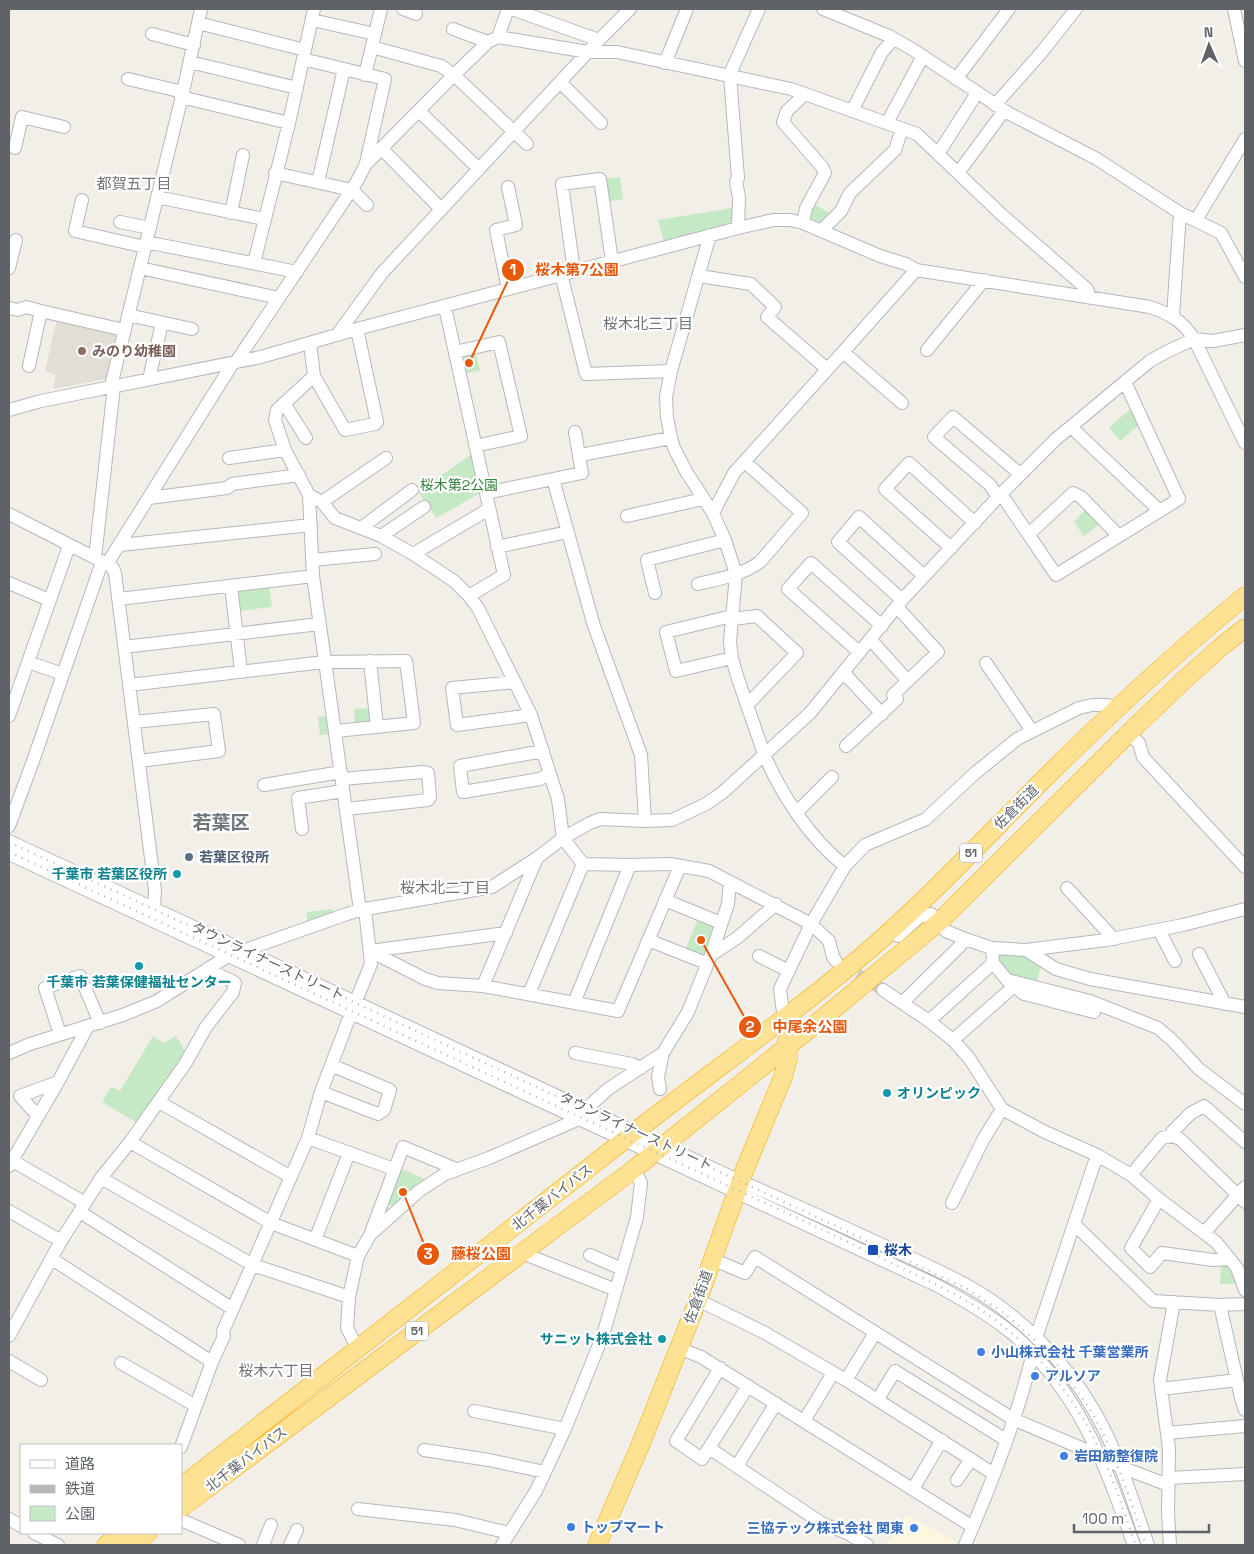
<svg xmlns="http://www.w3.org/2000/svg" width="1254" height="1554" font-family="'Space Grotesk','Noto Sans JP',sans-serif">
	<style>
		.commercial { fill: #fef7e0 }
		.education { fill: #e1ded6 }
		.green { fill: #c5e8c5 }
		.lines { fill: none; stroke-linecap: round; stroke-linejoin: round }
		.minor-tunnel { stroke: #ccccc8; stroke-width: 12; stroke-dasharray: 12 6; stroke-linecap: butt }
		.minor-casing { stroke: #b5b8bc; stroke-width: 14 }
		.highway-casing { stroke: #f9ab00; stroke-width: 19 }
		.minor { stroke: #fff; stroke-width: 12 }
		.highway { stroke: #fde293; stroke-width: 18 }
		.rail { stroke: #b6b7b8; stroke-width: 2.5; stroke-dasharray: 1 6; stroke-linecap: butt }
		.education-dot { fill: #8d6e63; stroke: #fff; stroke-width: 2 }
		.service-dot { fill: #5c6f8a; stroke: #fff; stroke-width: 2 }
		.culture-dot { fill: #0f9aa8; stroke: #fff; stroke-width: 2 }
		.transit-dot { fill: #1a4fb4; stroke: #fff; stroke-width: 2 }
		.shop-dot { fill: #3f7fe0; stroke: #fff; stroke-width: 2 }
		.labels { text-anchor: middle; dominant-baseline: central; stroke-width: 4.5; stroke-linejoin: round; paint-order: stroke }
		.shield { fill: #fff; stroke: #8f9295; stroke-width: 1 }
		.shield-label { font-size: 12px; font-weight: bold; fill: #5f6368 }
		.education-label { font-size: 14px; font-weight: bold; fill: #785e54; stroke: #fff; text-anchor: start }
		.park-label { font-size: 14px; fill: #348238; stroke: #fff }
		.street-label { font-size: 14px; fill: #5f6368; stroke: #fff }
		.service-label { font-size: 14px; font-weight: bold; fill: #4e5e75; stroke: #fff; text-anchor: start }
		.culture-label { font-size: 14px; font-weight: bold; fill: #0d838f; stroke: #fff; text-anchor: end }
		.transit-label { font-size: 14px; font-weight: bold; fill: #164399; stroke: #fff; text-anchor: start }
		.shop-label { font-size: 14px; font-weight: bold; fill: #366cbe; stroke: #fff; text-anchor: start }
		.neighbourhood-label { font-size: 15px; fill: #70757a; stroke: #fff }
		.district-label { font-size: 19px; font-weight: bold; fill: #70757a; stroke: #fff }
		.leader { fill: none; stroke: #e8590c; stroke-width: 2 }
		.callout-dot { fill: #e8590c; stroke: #fff; stroke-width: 2 }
		.mark-label { font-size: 15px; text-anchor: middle; font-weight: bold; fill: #fff }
		.callout-label { font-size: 15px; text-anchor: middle; font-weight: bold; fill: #e8590c; stroke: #fff; stroke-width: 4.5; stroke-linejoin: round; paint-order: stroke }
	</style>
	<rect width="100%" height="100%" fill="#f1efe8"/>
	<path class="commercial" d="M906 1515 954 1540 957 1545H887Z"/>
	<path class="education" d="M57 318 121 331 106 379 53 389 56 375 45 371Z"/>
	<path class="green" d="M620 177 623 199 607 202 603 179Z
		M813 203 832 215 823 224 808 217Z
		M732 208 733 218 730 223 664 241 658 220Z
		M475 352 480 370 463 374 459 356Z
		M1132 408 1140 424 1120 441 1109 427Z
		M474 453 482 492 436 518 418 491Z
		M1085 510 1100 524 1084 536 1074 522Z
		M269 586 272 607 238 611 236 595 240 589Z
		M371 708 372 721 355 724 354 709Z
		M332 716 333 734 320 735 318 717Z
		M332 909V915L307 924V912Z
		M699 916 716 924 705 956 685 951Z
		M995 950 1025 954 1042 964 1035 985 1007 978 994 962Z
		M153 1036 164 1043 176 1036 185 1051 181 1060 137 1123 102 1102 111 1087 120 1091Z
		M399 1168 430 1181 397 1208 386 1203Z
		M1221 1266H1226L1235 1273 1238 1284H1220Z"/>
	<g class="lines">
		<path class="minor-tunnel" d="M842 965 883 990"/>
		<g class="minor-casing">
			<path id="minor" d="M403 9 416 14
				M512 9 599 40
				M823 9 889 36 912 49 1010 114 1097 159 1180 213 1221 233 1245 277
				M1234 9 1245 61
				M312 20 375 34
				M198 23 305 50
				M453 29 488 42
				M152 34 194 45
				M498 37 508 9
				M372 47 441 66 454 75 527 144
				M303 59 385 79 366 163
				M190 62 297 88
				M665 63 687 9
				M365 75 381 9
				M729 76 759 9
				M730 76 738 178 736 182 739 197 738 228
				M128 79 183 92
				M956 79 1009 9
				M560 82 601 123
				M181 97 289 123
				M995 105 1041 53 1076 9
				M419 111 479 169
				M852 111 882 52 894 39
				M887 123 923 56
				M15 148 22 117 64 127
				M381 148 441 209
				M938 154 977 93
				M275 173 352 190 367 205
				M958 173 1004 111
				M318 182 344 69
				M508 187 516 225 496 230 508 289
				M157 197 264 219
				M82 200 75 231 145 247
				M231 213 243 155
				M1196 220 1245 139
				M120 222 150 228
				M803 223 806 208 825 173 822 167 783 122 787 111 805 94
				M821 231 841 211 850 193 895 150 902 129
				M710 235 671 371 666 397 667 417 671 438 674 448 687 473 713 513 725 540 736 574 730 642 732 658 737 676 764 754C781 794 810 839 845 866
				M146 242 297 272
				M254 263 289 123 314 9
				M9 268 16 240
				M140 268 279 298
				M574 271 562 184 600 179 612 261
				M561 274 586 374 671 371
				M699 276 751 284 775 307 767 317 827 369
				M445 307 504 575 469 596
				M9 308 18 310 26 307 41 311 29 366
				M41 311 124 330
				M128 315 192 329
				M1173 316 1180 213
				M337 335 382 273 599 40 630 9
				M310 343 314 376 345 430 375 424 377 422 357 329
				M927 350 984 280
				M455 352 499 342 521 436 475 446
				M843 352 916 270
				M236 362 356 183 366 164 454 75 488 42 498 37 588 52H617L791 89 917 134 1002 215 1087 289 1090 297
				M314 376 277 410 275 420 285 450 309 495 322 502 335 518 381 536 413 554 454 581 469 596 478 608 531 715 558 799 563 838 583 864 628 865 670 864 709 871 811 924 829 941 833 957 836 961
				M149 379 162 323
				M111 386 183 92 201 9
				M284 403 306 438
				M9 410 41 401 261 357 357 329 738 228 773 220H790L803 223 880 256 906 264 916 270 1150 307C1170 314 1183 321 1194 339L1245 443
				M1071 427 1160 511
				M580 455 671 438
				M229 458 285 450
				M553 479 594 626 641 755 645 821
				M486 493 582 473 575 432
				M1001 494 1056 575 1179 499 1125 382
				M309 495 313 576 360 910
				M998 497 990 485 934 437 953 417 1020 474
				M149 498 227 488 232 484 299 475
				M322 502 386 458
				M713 513 734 473 843 352 902 403
				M9 514 107 564 113 568 115 573 155 890 154 908
				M627 516 703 499
				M361 528 412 490
				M1029 534 1073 493 1081 497 1119 536
				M381 536 424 507
				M120 545 311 525
				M497 547 568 532
				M951 548 885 489 909 463 975 523
				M413 554 489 509
				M95 558 114 386
				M312 560 375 554
				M107 564 233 363
				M9 583 49 600
				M698 584C719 579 742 575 760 562L802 513 745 462
				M231 586 241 671
				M655 593 647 560 725 540
				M119 599 313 576
				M902 600 838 542 859 517 924 576
				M732 619 757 616 797 653 747 705
				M870 639 907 680
				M124 647 319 624
				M859 652 788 589 811 563 882 626
				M732 658 676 671 666 632 732 616
				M370 661 377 727
				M28 662 63 674
				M986 663 1032 731
				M843 672 882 714
				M515 682 452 688 457 725 531 715
				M129 685 324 662 406 661 414 723 336 731
				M9 716 69 546
				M134 722 214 714 219 751 139 761
				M1128 733 1139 743 1143 757 1245 867
				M846 746 897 699 893 695 938 652 897 607
				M543 751 460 766 463 792 540 779 549 774
				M342 779 424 772 428 773 430 797 428 800 346 809
				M264 785 341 772
				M797 812 832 777
				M9 826 33 761 102 562
				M302 829 298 798 343 791
				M9 841 740 1181C789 1202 837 1224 885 1246 914 1259 943 1272 970 1287 1018 1314 1066 1362 1093 1409 1118 1451 1132 1499 1148 1545
				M9 854 936 1285C963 1300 990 1315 1014 1335 1081 1395 1104 1463 1134 1545
				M1067 888 1114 939
				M665 900 721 923
				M1159 930 1175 961
				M506 933 370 951 425 979 438 983 483 986 618 1011 680 866
				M898 936 919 917 931 914 946 931 965 939 992 948 1026 950 1106 940 1183 925 1245 909
				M648 940 706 963
				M992 948 993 963 1007 980 1024 994 1094 1012
				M1026 950 1056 969 1090 979 1245 1007
				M1199 954 1225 1004
				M711 955 728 904 730 882
				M759 956 789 971
				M1007 980 1090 1001 1158 1028 1172 1040 1199 1069 1245 1104
				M483 986 537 858
				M883 990 929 1021 953 1040 969 1058 1002 1109 1045 1132 1097 1155 1131 1175 1159 1199 1216 1242 1237 1268 1245 1290
				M529 994 583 864
				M574 1003 630 865
				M902 1003 959 947 965 939
				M784 1020 780 989 811 924 845 866 865 845 926 819 974 774 1017 739 1079 708 1092 705H1108L1112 712
				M929 1021 993 963
				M60 1034 45 988 80 976 100 1023
				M953 1040 1013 987
				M9 1053 30 1044 123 1015 157 1001 228 956 347 914 360 910 492 887 537 858 563 838 590 823 600 819 645 821 672 820 706 804 722 793 810 713 902 600 1001 494 1056 439 1150 361 1168 351 1194 339 1213 341 1245 335
				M575 1053 632 1064 641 1068
				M660 1089 658 1077 663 1053
				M321 1092 378 1114 384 1110 390 1090 331 1065
				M159 1102 291 1177
				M587 1108 608 1089 663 1053 688 1012 711 955 737 938 776 904
				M38 1116 20 1096 58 1082
				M1172 1136V1132L1191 1113 1204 1106 1245 1142
				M308 1138 394 1169
				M130 1142 271 1223 358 1256
				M13 1161 85 1203
				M9 1166 58 1082 88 1026
				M1131 1175 1162 1138 1172 1136 1180 1139 1245 1202
				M101 1178 253 1265 349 1297
				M1159 1199 1131 1248 1150 1267 1162 1253 1213 1260 1230 1259
				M952 1203 983 1140 1002 1109
				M9 1211 61 1241
				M80 1212 233 1309
				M1074 1224 1153 1301 1220 1305 1245 1304
				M372 1233 419 1191 445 1174 489 1158 579 1119
				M1204 1233 1245 1187
				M315 1240 349 1153
				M522 1253 616 1290
				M590 1255 622 1269
				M52 1259 212 1362
				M712 1259 745 1273 755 1257 1013 1419 1100 1456 1121 1467 1168 1485
				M698 1300 765 1333 846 1380 994 1474
				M1220 1305 1241 1398 1245 1410
				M9 1336 61 1241 101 1178 130 1142 185 1064 206 1027 233 992 235 983 232 981 207 969
				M1036 1338 1097 1155
				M679 1348 701 1357 973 1527
				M358 1349 347 1328 349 1297 358 1256 370 1235 403 1147 456 1169
				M9 1361 41 1380
				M121 1363 196 1406
				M720 1368 676 1441 702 1459 748 1386
				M846 1380 875 1333
				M1161 1389 1237 1380
				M878 1399 895 1371 1006 1440
				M474 1411 565 1429
				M804 1421 833 1373
				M1167 1433 1245 1426
				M181 1447 212 1362 224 1336 223 1331 308 1138 321 1092 351 1013 371 964 365 909
				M709 1448 823 1524 847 1533 867 1545
				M424 1450 489 1460 545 1472
				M737 1466 776 1403
				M1169 1478 1245 1474
				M957 1480 971 1459
				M913 1489 942 1440
				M358 1509 455 1520 509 1533
				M9 1519 21 1526
				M181 1520 239 1545
				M34 1533 58 1545
				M263 1545 271 1525
				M290 1545 297 1530
				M502 1545 536 1491 545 1472 565 1429 603 1335 637 1217 641 1183 634 1169
				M965 1545C992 1483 1017 1419 1033 1353
				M1170 1545 1168 1512 1169 1449 1160 1380 1174 1302"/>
		</g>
		<g class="highway-casing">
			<path id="highway" d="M181 1487C332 1370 482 1252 632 1134 711 1072 793 1015 869 950 929 898 983 840 1039 784 1105 718 1173 655 1245 596
				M181 1508 634 1169 823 1018 939 922 1137 725 1183 681 1222 646 1245 628
				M106 1545 123 1533
				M132 1545 148 1533
				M597 1545 640 1446 698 1300 745 1169 783 1077 788 1059 787 1040"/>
		</g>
		<use href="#minor" class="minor"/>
		<use href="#highway" class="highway"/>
		<path class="rail" d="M9 842 836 1226 969 1290 1004 1313 1049 1353 1090 1409 1106 1439 1123 1480 1146 1545
			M9 852 832 1234C858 1247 884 1260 910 1272 935 1284 961 1296 984 1312 1032 1345 1070 1390 1096 1443 1113 1475 1123 1511 1136 1545"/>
	</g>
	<circle class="education-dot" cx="82" cy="351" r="5"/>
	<circle class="service-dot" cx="189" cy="857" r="5"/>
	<g class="culture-dot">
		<circle cx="177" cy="874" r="5"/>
		<circle cx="139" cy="966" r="5"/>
		<circle cx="887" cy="1093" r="5"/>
		<circle cx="662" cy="1339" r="5"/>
	</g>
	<rect class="transit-dot" x="867" y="1244" width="12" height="12" rx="2.5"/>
	<g class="shop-dot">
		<circle cx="981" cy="1352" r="5"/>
		<circle cx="1035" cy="1376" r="5"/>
		<circle cx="1064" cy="1456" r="5"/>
		<circle cx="571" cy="1527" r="5"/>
		<circle cx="914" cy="1528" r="5"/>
	</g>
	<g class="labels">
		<g class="shield">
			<rect x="960" y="843.5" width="22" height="19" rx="4"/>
			<rect x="406" y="1321.5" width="22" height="19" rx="4"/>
		</g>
		<g class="shield-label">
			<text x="971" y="853">51</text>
			<text x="417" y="1331">51</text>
		</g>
		<g class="education-label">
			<text x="92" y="351">みのり幼稚園</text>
		</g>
		<g class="park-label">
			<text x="459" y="485">桜木第2公園</text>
		</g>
		<g class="street-label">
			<text transform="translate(1016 807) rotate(-45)">佐倉街道</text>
			<text transform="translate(268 961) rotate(25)">タウンライナーストリート</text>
			<text transform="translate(636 1131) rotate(25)">タウンライナーストリート</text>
			<text transform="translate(552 1197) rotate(-38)">北千葉バイパス</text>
			<text transform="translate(698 1297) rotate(-70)">佐倉街道</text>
			<text transform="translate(246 1459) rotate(-37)">北千葉バイパス</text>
		</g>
		<g class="service-label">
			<text x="199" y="857">若葉区役所</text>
		</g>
		<g class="culture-label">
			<text x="167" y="874">千葉市 若葉区役所</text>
			<text x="139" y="982" text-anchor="middle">千葉市 若葉保健福祉センター</text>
			<text x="897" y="1093" text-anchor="start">オリンピック</text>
			<text x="652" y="1339">サニット株式会社</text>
		</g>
		<g class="transit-label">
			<text x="884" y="1250">桜木</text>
		</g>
		<g class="shop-label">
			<text x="991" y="1352">小山株式会社 千葉営業所</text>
			<text x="1045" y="1376">アルソア</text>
			<text x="1074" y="1456">岩田筋整復院</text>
			<text x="581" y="1527">トップマート</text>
			<text x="904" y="1528" text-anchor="end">三協テック株式会社 関東</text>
		</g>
		<g class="neighbourhood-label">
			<text x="134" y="183">都賀五丁目</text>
			<text x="648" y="323">桜木北三丁目</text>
			<text x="445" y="887">桜木北二丁目</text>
			<text x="276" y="1370">桜木六丁目</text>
		</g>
		<g class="district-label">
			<text x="221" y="822">若葉区</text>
		</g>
	</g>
	<path class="leader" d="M469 363L513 270M701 940L750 1027M403 1192L428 1254"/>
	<g class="callout-dot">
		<circle cx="469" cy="363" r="5"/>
		<circle cx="701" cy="940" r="5"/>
		<circle cx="403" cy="1192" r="5"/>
		<circle cx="513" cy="270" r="12"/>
		<circle cx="750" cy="1027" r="12"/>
		<circle cx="428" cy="1254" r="12"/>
	</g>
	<g class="mark-label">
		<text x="513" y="275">1</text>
		<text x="750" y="1032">2</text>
		<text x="428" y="1259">3</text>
	</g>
	<g class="callout-label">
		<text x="577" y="275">桜木第7公園</text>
		<text x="810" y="1032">中尾余公園</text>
		<text x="481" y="1259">藤桜公園</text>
	</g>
	<rect width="1254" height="1554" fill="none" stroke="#5f6368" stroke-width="20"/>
	<rect x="20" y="1444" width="162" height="90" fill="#ffffff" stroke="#bfc1c3"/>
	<rect x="30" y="1460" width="25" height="8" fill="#ffffff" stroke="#bfc1c3"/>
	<text x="65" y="1469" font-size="15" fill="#5f6368">道路</text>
	<rect x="30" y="1485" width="25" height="8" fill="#b6b7b8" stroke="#bfc1c3"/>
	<text x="65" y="1494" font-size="15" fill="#5f6368">鉄道</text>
	<rect x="30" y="1506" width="25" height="15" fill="#c5e8c5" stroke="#bfc1c3"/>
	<text x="65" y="1519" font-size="15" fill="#5f6368">公園</text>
	<g transform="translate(1209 45) rotate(358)" stroke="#ffffff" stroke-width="4" paint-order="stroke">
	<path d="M0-4L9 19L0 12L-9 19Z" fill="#5f6368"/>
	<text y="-8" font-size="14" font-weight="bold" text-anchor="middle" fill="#5f6368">N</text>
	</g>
	<path d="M1074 1524v8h135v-8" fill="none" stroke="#5f6368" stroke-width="2.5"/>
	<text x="1082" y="1524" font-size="15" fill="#5f6368" stroke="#ffffff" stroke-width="4" paint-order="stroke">100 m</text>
</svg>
